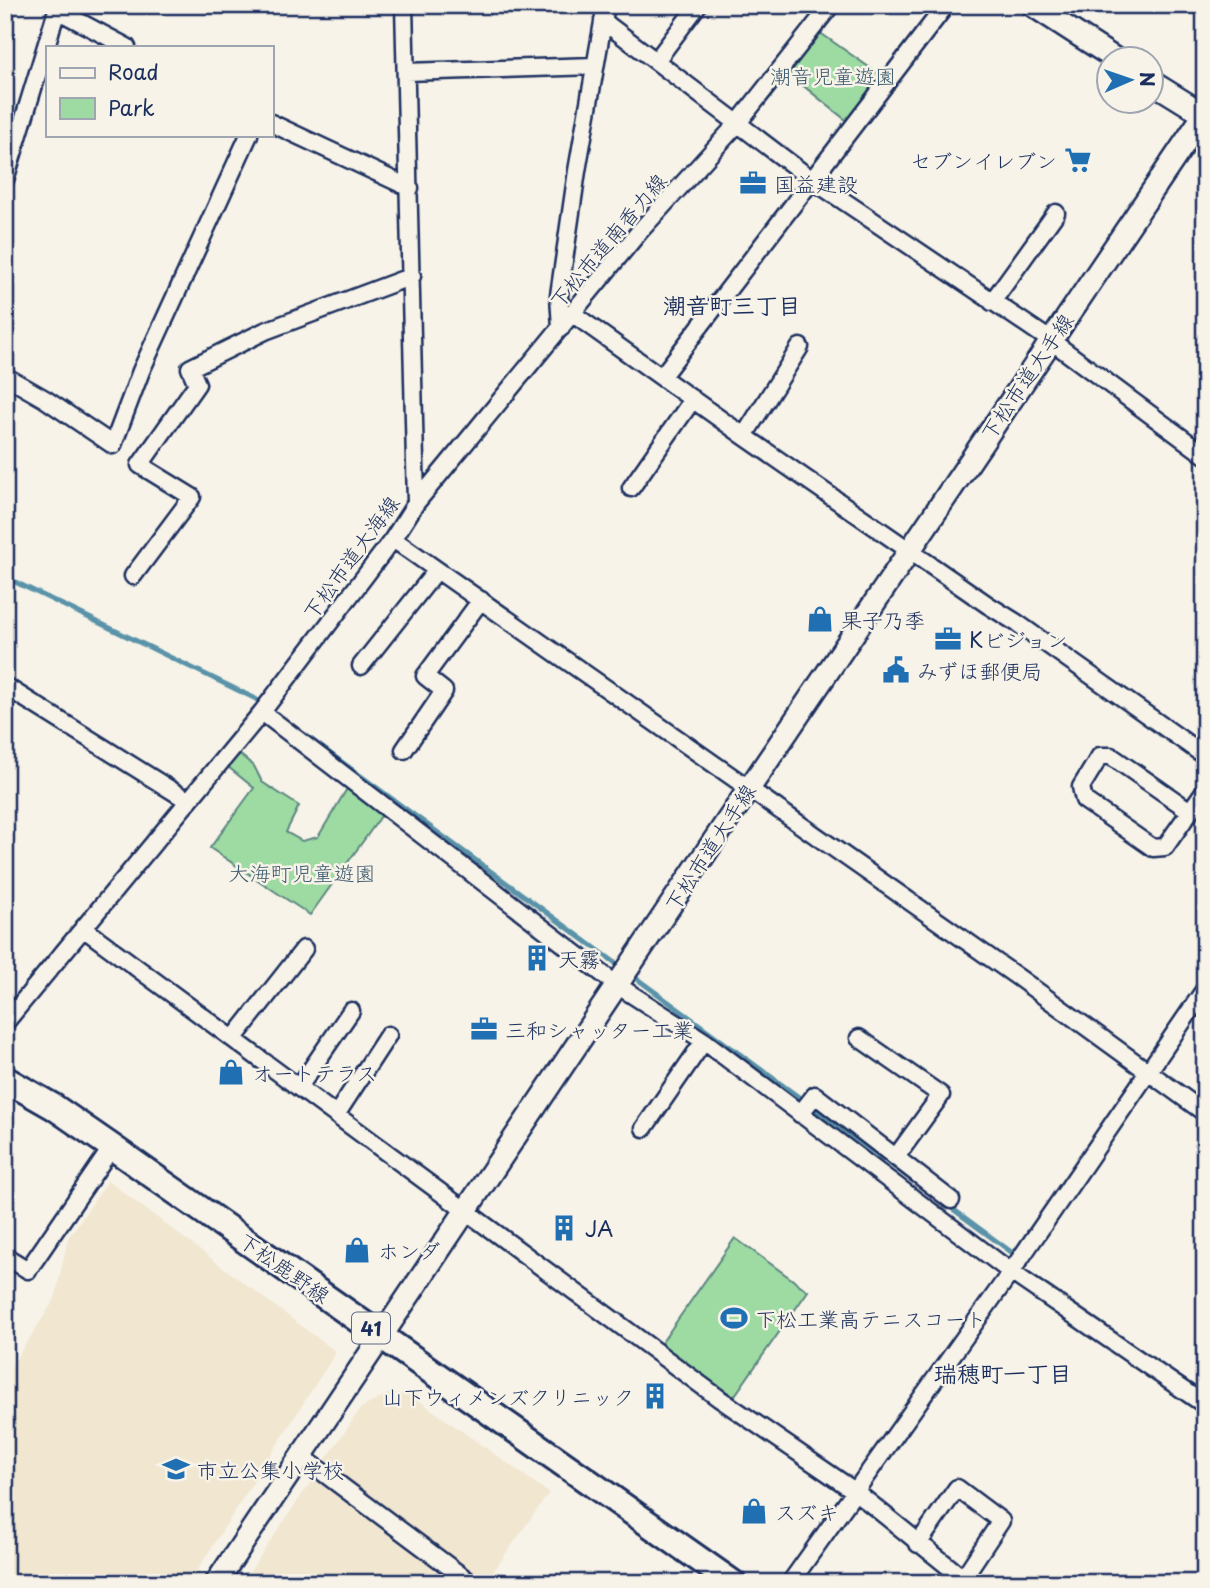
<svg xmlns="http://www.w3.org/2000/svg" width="1210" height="1588" font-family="'Playpen Sans','Klee One',sans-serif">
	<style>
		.built { fill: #f1e6d0 }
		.green { fill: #9ddba3; stroke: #5c8580; stroke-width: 2 }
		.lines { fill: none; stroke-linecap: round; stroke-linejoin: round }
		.stream { stroke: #5a93a9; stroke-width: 5 }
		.street-casing { stroke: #1b2f5e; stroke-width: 21 }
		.secondary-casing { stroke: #1b2f5e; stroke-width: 26 }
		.primary-casing { stroke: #1b2f5e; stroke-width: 30 }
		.street { stroke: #f7f3e8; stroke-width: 16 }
		.secondary { stroke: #f7f3e8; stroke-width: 21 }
		.primary { stroke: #f7f3e8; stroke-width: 24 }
		.labels { text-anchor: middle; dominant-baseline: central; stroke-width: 5; stroke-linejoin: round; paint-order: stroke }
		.shield { fill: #f7f3e8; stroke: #5d6a87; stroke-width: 2 }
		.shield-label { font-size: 19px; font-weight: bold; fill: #1b2f5e }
		.park-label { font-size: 21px; fill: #3c5a6f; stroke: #f7f3e8 }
		.poi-label { font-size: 21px; fill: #1b2f5e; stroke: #f7f3e8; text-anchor: start }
		.street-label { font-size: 21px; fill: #1b2f5e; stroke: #f7f3e8 }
		.neighbourhood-label { font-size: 23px; font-weight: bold; fill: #1b2f5e; stroke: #f7f3e8 }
	</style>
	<rect width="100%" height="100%" fill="#f7f3e8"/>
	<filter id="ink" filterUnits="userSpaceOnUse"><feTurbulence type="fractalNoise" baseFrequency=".0143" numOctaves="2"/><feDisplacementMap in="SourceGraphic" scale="14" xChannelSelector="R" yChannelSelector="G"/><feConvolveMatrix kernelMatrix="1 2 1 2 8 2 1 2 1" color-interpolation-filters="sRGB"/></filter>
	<g filter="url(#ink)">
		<path class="built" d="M108 1181 336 1352 189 1583H5V1376L55 1299 68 1238Z
			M390 1393 411 1395 549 1493 485 1583H242L361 1408Z"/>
		<path class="green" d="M819 32 883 77 847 121 785 71Z
			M238 753 254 766 262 782 299 806 286 832 302 841 318 837 348 787 384 812 310 915 210 848 254 788 227 766Z
			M735 1238 808 1291 733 1398 660 1345Z"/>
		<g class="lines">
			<path class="stream" d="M5 577 254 698 263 704
				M305 735 621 967
				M629 973 912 1180
				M946 1204 1014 1254"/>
			<g class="street-casing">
				<path id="street" d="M404 5 416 503
					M603 21 811 179 1050 340 1205 455
					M656 61 698 5
					M406 72 595 66
					M271 123 410 188
					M5 180 57 10 127 47
					M992 302 1056 213
					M573 314 744 436 988 605 1017 623 1205 756
					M561 328 559 295 577 171 606 5
					M5 376 45 399 113 445 141 371 249 135
					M662 376 946 5
					M744 436 800 347
					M631 488 693 399
					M393 539 1019 978 1205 1113
					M133 576 192 497 140 465 197 384 190 368 265 331 412 276
					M361 666 437 570
					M5 686 187 800
					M262 712 617 985 704 1041 1011 1272 1205 1405
					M404 750 444 691 425 676 481 600
					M1190 811 1111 756H1100L1081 787 1084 800 1153 848 1165 847 1205 790
					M83 928 720 1399 856 1492 969 1583
					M5 1023 262 712 393 539 416 503 639 232 738 123 831 5
					M234 1038 304 949
					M859 1038 941 1095 896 1157
					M299 1087 351 1011
					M800 1114 815 1095 951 1200
					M336 1115 388 1035
					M644 1128 704 1041
					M5 1256 28 1270 112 1147
					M301 1456 471 1583
					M918 1544 957 1488 1001 1521 963 1578
					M790 1583 1011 1272 1205 989"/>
			</g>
			<g class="secondary-casing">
				<path id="secondary" d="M1032 5 1117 60
					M1150 81 1205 115
					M216 1583C546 1093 872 601 1205 113"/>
			</g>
			<g class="primary-casing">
				<path id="primary" d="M5 1079 54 1107 112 1147 733 1583"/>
			</g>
			<use href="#street" class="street"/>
			<use href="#secondary" class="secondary"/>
			<use href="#primary" class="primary"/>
		</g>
	</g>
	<defs>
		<g id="supermarket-bare" transform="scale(2.1)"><path d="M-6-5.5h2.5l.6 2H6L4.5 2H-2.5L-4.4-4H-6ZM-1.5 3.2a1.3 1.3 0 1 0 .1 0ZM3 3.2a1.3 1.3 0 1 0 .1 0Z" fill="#1f6fb2" stroke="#f7f3e8" stroke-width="2.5" paint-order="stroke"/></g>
		<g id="office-bare" transform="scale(2.1)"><path d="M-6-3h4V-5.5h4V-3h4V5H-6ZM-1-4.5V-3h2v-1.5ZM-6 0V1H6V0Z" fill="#1f6fb2" stroke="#f7f3e8" stroke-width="2.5" paint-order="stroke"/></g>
		<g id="shop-bare" transform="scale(2.1)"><path d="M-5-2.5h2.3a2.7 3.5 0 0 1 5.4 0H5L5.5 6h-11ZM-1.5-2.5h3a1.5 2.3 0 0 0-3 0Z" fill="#1f6fb2" stroke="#f7f3e8" stroke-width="2.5" paint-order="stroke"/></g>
		<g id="civic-bare" transform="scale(2.1)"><path d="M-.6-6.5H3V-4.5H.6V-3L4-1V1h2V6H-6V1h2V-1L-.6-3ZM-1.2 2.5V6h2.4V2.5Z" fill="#1f6fb2" stroke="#f7f3e8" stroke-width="2.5" paint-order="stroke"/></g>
		<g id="building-bare" transform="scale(2.1)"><path d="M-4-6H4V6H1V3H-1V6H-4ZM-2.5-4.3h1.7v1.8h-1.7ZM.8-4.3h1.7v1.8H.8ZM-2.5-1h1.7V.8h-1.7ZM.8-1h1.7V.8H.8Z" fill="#1f6fb2" stroke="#f7f3e8" stroke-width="2.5" paint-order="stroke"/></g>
		<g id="stadium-bare" transform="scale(2.1)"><path d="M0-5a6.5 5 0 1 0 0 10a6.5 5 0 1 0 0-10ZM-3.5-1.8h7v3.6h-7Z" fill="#1f6fb2" stroke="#f7f3e8" stroke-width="2.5" paint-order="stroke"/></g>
		<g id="school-bare" transform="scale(2.1)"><path d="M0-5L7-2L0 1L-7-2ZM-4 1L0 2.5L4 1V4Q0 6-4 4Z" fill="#1f6fb2" stroke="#f7f3e8" stroke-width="2.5" paint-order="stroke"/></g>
	</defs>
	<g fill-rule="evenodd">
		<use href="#supermarket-bare" x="1078" y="160"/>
		<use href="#office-bare" x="753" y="183"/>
		<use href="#shop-bare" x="820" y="619"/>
		<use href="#office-bare" x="948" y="639"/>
		<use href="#civic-bare" x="896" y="670"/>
		<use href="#building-bare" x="537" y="958"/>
		<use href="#office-bare" x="484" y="1029"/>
		<use href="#shop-bare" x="231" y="1072"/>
		<use href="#building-bare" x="564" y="1228"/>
		<use href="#shop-bare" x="357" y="1250"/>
		<use href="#stadium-bare" x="734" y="1318"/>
		<use href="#building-bare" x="655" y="1396"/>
		<use href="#school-bare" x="176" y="1469"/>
		<use href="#shop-bare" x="754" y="1511"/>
	</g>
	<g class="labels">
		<rect class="shield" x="352" y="1312.5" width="38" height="31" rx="5"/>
		<g class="shield-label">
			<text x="371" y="1328">41</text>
		</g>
		<g class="park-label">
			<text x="833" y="75">潮音児童遊園</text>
			<text x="302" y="872">大海町児童遊園</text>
		</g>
		<g class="poi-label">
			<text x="1057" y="160" text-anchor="end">セブンイレブン</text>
			<text x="774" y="183">国益建設</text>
			<text x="841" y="619">果子乃季</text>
			<text x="969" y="639">Kビジョン</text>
			<text x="917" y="670">みずほ郵便局</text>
			<text x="558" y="958">天霧</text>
			<text x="505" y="1029">三和シャッター工業</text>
			<text x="252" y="1072">オートテラス</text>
			<text x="585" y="1228">JA</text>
			<text x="378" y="1250">ホンダ</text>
			<text x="755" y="1318">下松工業高テニスコート</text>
			<text x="634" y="1396" text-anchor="end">山下ウィメンズクリニック</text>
			<text x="197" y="1469">市立公集小学校</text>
			<text x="775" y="1511">スズキ</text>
		</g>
		<g class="street-label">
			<text transform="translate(607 240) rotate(-50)">下松市道南香力線</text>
			<text transform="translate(1026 376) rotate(-56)">下松市道大手線</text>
			<text transform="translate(350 557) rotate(-54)">下松市道大海線</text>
			<text transform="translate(709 847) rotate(-57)">下松市道大手線</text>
			<text transform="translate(285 1267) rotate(35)">下松鹿野線</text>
		</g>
		<g class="neighbourhood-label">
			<text x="732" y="304">潮音町三丁目</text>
			<text x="1003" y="1372">瑞穂町一丁目</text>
		</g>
	</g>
	<rect width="1210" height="1588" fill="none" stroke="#f7f3e8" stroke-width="28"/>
	<rect x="14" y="14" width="1182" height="1560" fill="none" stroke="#1b2f5e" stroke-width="2.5" filter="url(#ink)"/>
	<rect x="46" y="46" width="228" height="91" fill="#f7f3e8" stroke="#9fa5b1" stroke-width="2"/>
	<rect x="60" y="68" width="35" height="10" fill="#f7f3e8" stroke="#9fa5b1" stroke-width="2"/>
	<text x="108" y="80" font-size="21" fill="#1b2f5e">Road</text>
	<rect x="60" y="98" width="35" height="21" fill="#9ddba3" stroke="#9fa5b1" stroke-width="2"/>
	<text x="108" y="116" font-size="21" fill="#1b2f5e">Park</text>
	<g transform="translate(1130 80) rotate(88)"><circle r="33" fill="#f7f3e8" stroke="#9fa5b1" stroke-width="2"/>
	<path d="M0-5L12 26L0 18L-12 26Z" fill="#1f6fb2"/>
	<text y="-10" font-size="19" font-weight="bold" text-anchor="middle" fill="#1b2f5e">N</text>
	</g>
</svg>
